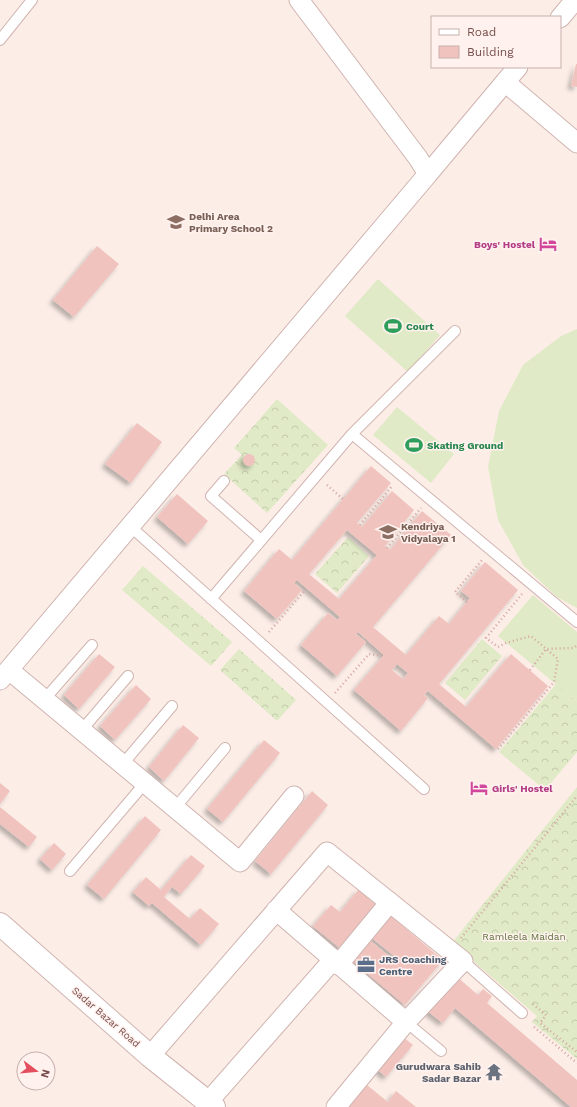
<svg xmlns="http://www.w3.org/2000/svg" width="577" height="1107" font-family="'Work Sans',sans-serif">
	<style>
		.grass { fill: #e0eac6 }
		.forest { fill: url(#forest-crowns) }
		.building { fill: #f1c3bf; fill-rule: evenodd; filter: url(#shadow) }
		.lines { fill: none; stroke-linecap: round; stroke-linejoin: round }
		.service-casing { stroke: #d0b4b0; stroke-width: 12 }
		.minor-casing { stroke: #d0b4b0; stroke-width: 21 }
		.tertiary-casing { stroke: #d0b4b0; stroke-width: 24 }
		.path { stroke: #d6a5a2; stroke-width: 2.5; stroke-dasharray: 1 3; stroke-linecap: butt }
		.service { stroke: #fff; stroke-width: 10 }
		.minor { stroke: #fff; stroke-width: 19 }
		.tertiary { stroke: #fff; stroke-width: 22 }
		.labels { text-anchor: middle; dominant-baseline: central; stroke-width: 3; stroke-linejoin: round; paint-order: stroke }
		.education-label { font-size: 10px; font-weight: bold; fill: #785e54; stroke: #fff2ee; text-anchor: start }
		.hotel-label { font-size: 10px; font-weight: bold; fill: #b23c85; stroke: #fff2ee; text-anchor: end }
		.leisure-label { font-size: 10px; font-weight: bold; fill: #27864d; stroke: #fff2ee; text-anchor: start }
		.park-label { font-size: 10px; fill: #627541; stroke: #fff2ee }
		.service-label { font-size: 10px; font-weight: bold; fill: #4e5e75; stroke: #fff2ee; text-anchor: start }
		.street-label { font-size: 10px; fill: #764d4c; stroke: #fff2ee }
		.worship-label { font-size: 10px; font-weight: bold; fill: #5b616d; stroke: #fff2ee; text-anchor: end }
	</style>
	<defs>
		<pattern id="forest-crowns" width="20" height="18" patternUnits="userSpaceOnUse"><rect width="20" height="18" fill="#e0eac6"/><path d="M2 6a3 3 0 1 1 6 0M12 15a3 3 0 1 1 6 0" fill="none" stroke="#c4caac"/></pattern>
		<filter id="shadow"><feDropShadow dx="-3.5" dy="3.5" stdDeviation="2" flood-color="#0004"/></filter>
	</defs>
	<rect width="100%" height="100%" fill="#fcede7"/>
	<path class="grass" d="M378 279 440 335 408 372 345 316Z
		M577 329V608L557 597 523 565 498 520 488 467 499 411 523 365 561 336Z
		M397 407 454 454 431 483 373 435Z
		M533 595 577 632V702L498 636Z"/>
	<path class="forest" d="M277 399 328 445 267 513 224 474 242 455 234 448Z
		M348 537 369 556 337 593 315 574Z
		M143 566 232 642 211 666 122 590Z
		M482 639 502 656 465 700 445 683Z
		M239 649 296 700 277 721 220 670Z
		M556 684 577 702V752L545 790 499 752Z
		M577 787V1059L532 1022 537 1016 452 943Z"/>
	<path class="building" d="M576 64H577V87L571 86Z
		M97 246 119 264 74 317 53 300Z
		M137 423 162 442 131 483 105 464Z
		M243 460a6 6 0 1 1 12 0a6 6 0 1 1-12 0Z
		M371 466 391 483 357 523 360 525 362 527 392 491 414 510 385 546 390 550 422 511 451 535 373 627 406 655 439 616 449 624 470 598 461 591 485 562 518 590 439 684 466 707 511 654 548 686 496 749 428 691 424 695 428 698 401 731 354 690 384 655 358 632 356 634 366 642 337 676 301 645 328 613 337 620 340 617 297 580 294 583 302 590 277 619 244 591 279 549 292 560ZM347 530 377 555 339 599 309 574ZM397 664 408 673 403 679 392 670Z
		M177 494 208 521 188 544 157 517Z
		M99 654 115 667 79 709 64 695Z
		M136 685 151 699 115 740 100 726Z
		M183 725 199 738 164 781 149 767Z
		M264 740 280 753 223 822 207 809Z
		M0 783 10 791 0 804Z
		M312 791 328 805 271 874 255 861Z
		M0 807 37 837 29 847 0 824Z
		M145 816 161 830 104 899 87 885Z
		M54 843 66 854 52 870 40 859Z
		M191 855 205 866 181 894 172 887 164 897 190 919 200 908 219 924 201 945 152 903 149 906 133 892 146 877 161 890Z
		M359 889 378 904 341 949 313 926 331 905 340 912Z
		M387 913 443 960 405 1005 349 958 367 938 396 962 398 959 368 935Z
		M455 975 478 995 483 989 492 996 487 1003 577 1080V1107H571L455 1008 443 1023 426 1010Z
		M402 1036 413 1045 386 1077 376 1068Z
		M362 1081 388 1102 396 1091 416 1107H340Z"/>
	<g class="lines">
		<g class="service-casing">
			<path id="service" d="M0 40 32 0
				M352 434 577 622
				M224 481 211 496 261 540
				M131 527 424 789
				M211 599 352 434 455 331
				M44 700 92 645
				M81 731 128 676
				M122 765 172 706
				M175 808 225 748
				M70 871 145 783
				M463 961 522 1013
				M406 1022 441 1051"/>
		</g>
		<g class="minor-casing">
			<path id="minor" d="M299 0 418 158 428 174 505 82 577 143
				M560 18 575 0
				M505 82 518 67
				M9 670 240 862 294 796
				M0 680 428 174
				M276 910 406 1022
				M338 965 390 902
				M150 1056 327 852 463 961 406 1022 336 1107
				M208 1102 333 960"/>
		</g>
		<g class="tertiary-casing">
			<path id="tertiary" d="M0 924 150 1056 214 1107"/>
		</g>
		<path class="path" d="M327 485 343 499
			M360 525 393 485
			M387 548 421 508
			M467 602 455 592 482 560
			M269 632 306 589
			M530 670 546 649 574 648 577 645
			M335 693 369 654 383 656
			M498 749 554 682 558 659 531 636 506 643 498 647 486 638 522 594
			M461 938 577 796
			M533 1004 546 1015 540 1023 577 1052
			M534 1027 577 1063"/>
		<use href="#service" class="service"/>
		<use href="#minor" class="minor"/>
		<use href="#tertiary" class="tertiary"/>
	</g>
	<defs>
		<g id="school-bare" transform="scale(1.38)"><path d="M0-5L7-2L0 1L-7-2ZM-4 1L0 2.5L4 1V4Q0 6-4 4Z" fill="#8d6e63" stroke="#fff2ee" stroke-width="2.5" paint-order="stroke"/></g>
		<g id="hotel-bare" transform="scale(1.38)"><path d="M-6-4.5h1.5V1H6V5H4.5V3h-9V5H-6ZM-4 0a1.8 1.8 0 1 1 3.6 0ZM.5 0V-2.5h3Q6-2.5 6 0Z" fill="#d1479c" stroke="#fff2ee" stroke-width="2.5" paint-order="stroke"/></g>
		<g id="stadium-bare" transform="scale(1.38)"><path d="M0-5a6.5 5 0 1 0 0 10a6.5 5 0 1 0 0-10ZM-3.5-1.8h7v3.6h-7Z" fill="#2e9e5b" stroke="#fff2ee" stroke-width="2.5" paint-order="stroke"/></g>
		<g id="office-bare" transform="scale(1.38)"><path d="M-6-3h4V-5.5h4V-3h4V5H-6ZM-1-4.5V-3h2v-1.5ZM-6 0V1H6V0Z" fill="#5c6f8a" stroke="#fff2ee" stroke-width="2.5" paint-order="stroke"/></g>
		<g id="temple-bare" transform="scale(1.38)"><path d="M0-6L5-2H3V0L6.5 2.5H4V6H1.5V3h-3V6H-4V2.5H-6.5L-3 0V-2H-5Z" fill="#6b7280" stroke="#fff2ee" stroke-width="2.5" paint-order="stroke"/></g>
	</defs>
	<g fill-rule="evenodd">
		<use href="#school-bare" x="176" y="222"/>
		<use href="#hotel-bare" x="548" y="244"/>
		<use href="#stadium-bare" x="393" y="326"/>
		<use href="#stadium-bare" x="414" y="445"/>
		<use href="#school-bare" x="388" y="532"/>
		<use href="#hotel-bare" x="479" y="788"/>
		<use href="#office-bare" x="366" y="965"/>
		<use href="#temple-bare" x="494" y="1072"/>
	</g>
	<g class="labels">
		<g class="education-label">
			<text x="189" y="216">Delhi Area<tspan x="189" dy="12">Primary School 2</tspan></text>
			<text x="401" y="526">Kendriya<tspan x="401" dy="12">Vidyalaya 1</tspan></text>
		</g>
		<g class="hotel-label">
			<text x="535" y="244">Boys' Hostel</text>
			<text x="492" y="788" text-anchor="start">Girls' Hostel</text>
		</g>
		<g class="leisure-label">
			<text x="406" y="326">Court</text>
			<text x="427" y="445">Skating Ground</text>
		</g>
		<g class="park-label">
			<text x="524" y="936">Ramleela Maidan</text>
		</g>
		<g class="service-label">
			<text x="379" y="959">JRS Coaching<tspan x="379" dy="12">Centre</tspan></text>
		</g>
		<g class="street-label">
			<text transform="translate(106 1017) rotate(41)">Sadar Bazar Road</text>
		</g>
		<g class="worship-label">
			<text x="481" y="1066">Gurudwara Sahib<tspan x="481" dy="12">Sadar Bazar</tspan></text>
		</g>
	</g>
	<rect x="431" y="16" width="130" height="52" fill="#fff2ee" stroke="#c8b0ad"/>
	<rect x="439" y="29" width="20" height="6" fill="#ffffff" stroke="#c8b0ad"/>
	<text x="467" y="36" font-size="12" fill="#764d4c">Road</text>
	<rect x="439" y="46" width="20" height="12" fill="#f1c3bf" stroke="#c8b0ad"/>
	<text x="467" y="56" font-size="12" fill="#764d4c">Building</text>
	<g transform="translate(36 1071) rotate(106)"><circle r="19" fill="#fff2ee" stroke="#c8b0ad"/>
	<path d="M0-3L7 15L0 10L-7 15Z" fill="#e34f5f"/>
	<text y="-6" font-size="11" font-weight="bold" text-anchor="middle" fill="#764d4c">N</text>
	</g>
</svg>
